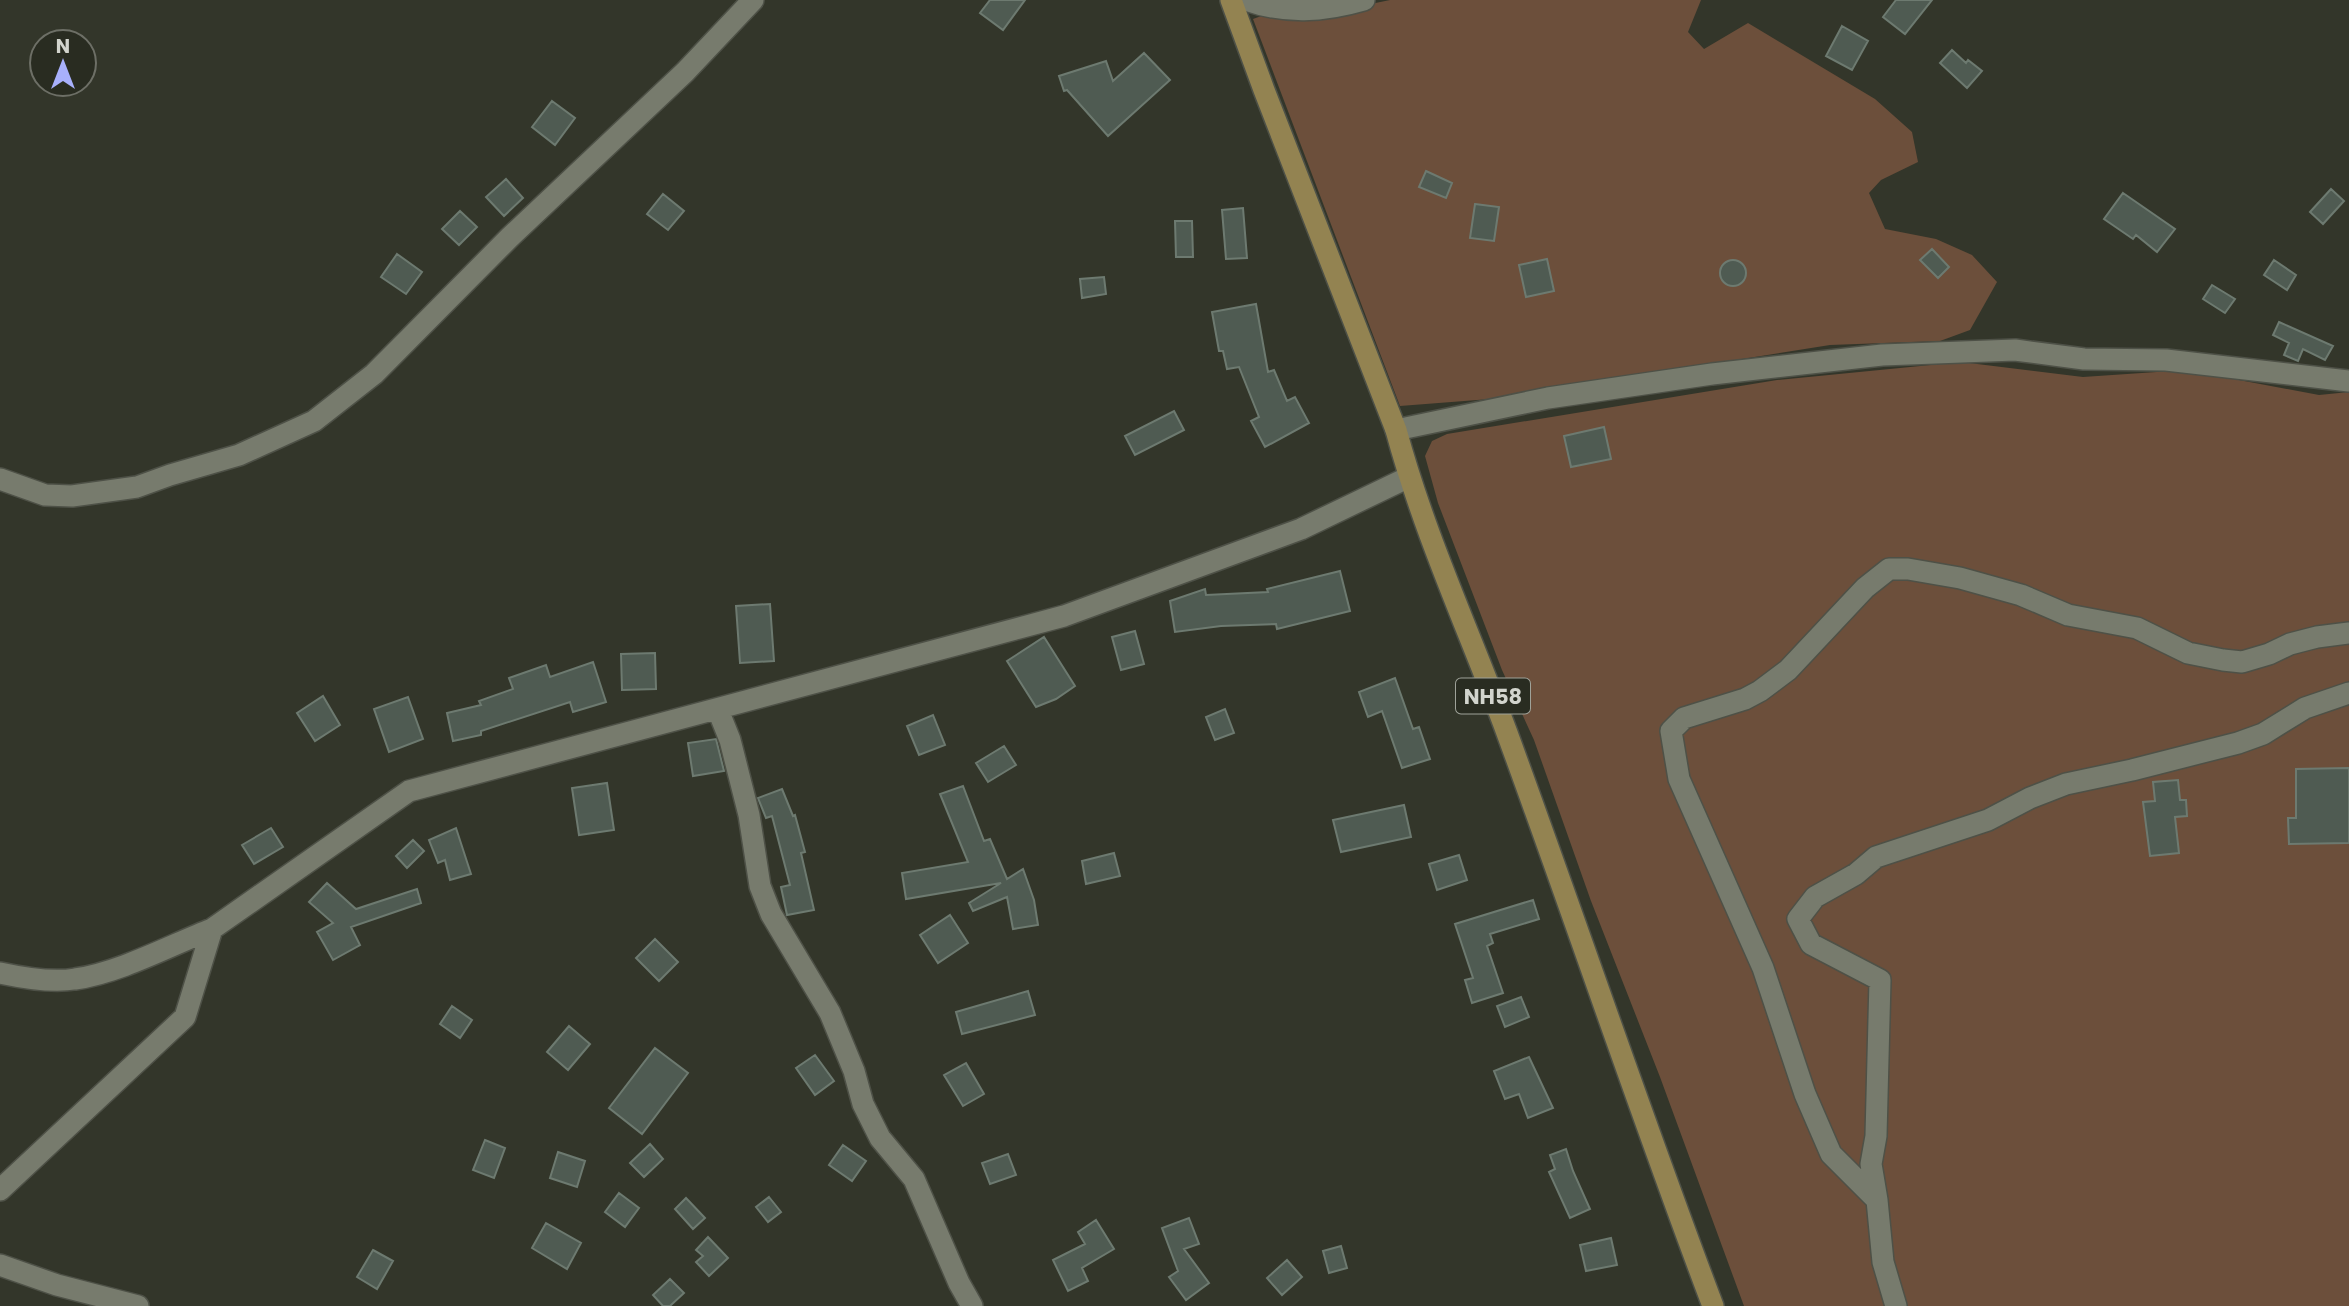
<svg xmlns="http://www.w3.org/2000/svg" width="2349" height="1306" font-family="Poppins,sans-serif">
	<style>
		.green { fill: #6c4f3b }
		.building { fill: #4f5b52; stroke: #6d7a70; stroke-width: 2 }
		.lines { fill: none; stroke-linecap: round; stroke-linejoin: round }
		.minor-casing { stroke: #4e5147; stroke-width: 24 }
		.major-casing { stroke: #4e5147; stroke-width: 24 }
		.minor { stroke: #777b6d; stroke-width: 21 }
		.major { stroke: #938351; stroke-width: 21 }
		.labels { text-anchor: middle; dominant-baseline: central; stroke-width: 5; stroke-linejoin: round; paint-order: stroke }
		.shield { fill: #292c21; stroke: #9fa299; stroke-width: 2 }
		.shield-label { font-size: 21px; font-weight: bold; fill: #d2d4cd }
	</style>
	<rect width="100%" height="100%" fill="#33362a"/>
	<path class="green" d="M1390 0H1701L1688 32 1704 49 1748 23 1875 99 1912 132 1918 162 1881 180 1869 193 1885 229 1936 239 1972 255 1997 282 1970 330 1940 341 1830 345 1490 399 1400 406 1253 19 1264 15 1327 13Z
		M1961 362 2083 377 2186 370 2319 395 2349 392V1306H1744L1660 1077 1591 901 1534 740 1502 670 1438 503 1425 456 1432 441 1447 434 1777 380Z"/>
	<path class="building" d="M990 0H1025L1003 30 980 13Z
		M1896 0H1932L1905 34 1883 17Z
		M1842 26 1868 41 1852 70 1826 56Z
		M1952 50 1966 63 1968 60 1982 71 1967 88 1940 63Z
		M1144 53 1170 80 1108 136 1067 90 1064 91 1059 76 1106 61 1113 81Z
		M552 101 575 118 555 145 532 127Z
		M1426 171 1452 183 1446 198 1419 187Z
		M506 179 523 198 504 216 486 197Z
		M2331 189 2344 201 2323 224 2310 212Z
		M2123 193 2175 229 2157 252 2136 235 2133 239 2104 219Z
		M663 194 684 211 668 230 647 214Z
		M1475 204 1499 207 1494 241 1470 238Z
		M1243 208 1247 258 1226 259 1222 210Z
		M460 211 477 227 459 245 442 229Z
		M1175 221H1192L1193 257H1176Z
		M1932 249 1949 267 1938 278 1920 260Z
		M397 254 422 272 406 294 381 277Z
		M1547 259 1554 291 1526 297 1519 265Z
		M2274 260 2296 275 2287 290 2264 275Z
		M1720 273a13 13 0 1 1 26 0a13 13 0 1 1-26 0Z
		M1104 277 1106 294 1082 298 1080 279Z
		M2212 285 2235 299 2225 313 2203 299Z
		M1256 304 1268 372 1274 370 1287 401 1295 397 1309 423 1265 447 1251 421 1259 417 1239 367 1227 369 1223 351H1219L1212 312Z
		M2279 322 2333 346 2325 360 2303 349 2298 361 2284 355 2289 343 2273 335Z
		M1174 411 1184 430 1135 455 1125 436Z
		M1604 427 1611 459 1571 467 1564 436Z
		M1340 571 1350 611 1277 629 1276 624 1221 626 1175 632 1170 601 1205 589 1206 595 1268 592 1267 589Z
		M770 604 774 661 740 663 736 606Z
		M1135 631 1144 664 1121 670 1112 637Z
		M1044 637 1075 686 1056 699 1036 707 1007 661Z
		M655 653 656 689 622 690 621 654Z
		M593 662 606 702 573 712 570 702 481 731V735L453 741 447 713 481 705 479 701 513 689 509 678 546 665 550 677Z
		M1395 678 1413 729 1419 727 1430 759 1402 768 1382 711 1368 717 1359 692Z
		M323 696 340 725 315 741 297 713Z
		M408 697 423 739 389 752 374 709Z
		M1225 709 1234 733 1215 740 1206 717Z
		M933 715 945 745 919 755 907 726Z
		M716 739 724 771 693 776 688 743Z
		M1004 746 1016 765 988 782 976 763Z
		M2349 768V843L2289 844 2288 818H2296V769Z
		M2178 780 2180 800H2186L2187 816 2175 817 2179 853 2150 856 2143 802 2155 801 2153 782Z
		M607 783 614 830 579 835 572 788Z
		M963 786 984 841 990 839 1007 879 1023 869 1034 900 1038 925 1013 929 1007 897 973 911 969 903 1001 883 906 899 902 873 968 862 940 794Z
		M782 789 793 816 795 815 805 852 801 853 814 910 787 915 781 887 790 885 772 816 766 818 758 798Z
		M1404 805 1411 837 1341 852 1333 820Z
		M271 828 283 847 254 864 242 845Z
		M456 828 471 874 450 880 445 860 438 863 429 840Z
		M413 840 424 851 407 868 396 856Z
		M1114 853 1120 876 1086 884 1082 861Z
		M1459 855 1467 880 1437 890 1429 864Z
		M327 883 356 909 417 889 421 903 351 927 360 945 333 960 317 932 333 923 309 902Z
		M1533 900 1539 919 1490 934 1493 943 1487 946 1503 993 1472 1003 1465 980 1473 978 1455 924Z
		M950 915 968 943 938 963 920 935Z
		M655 939 678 962 659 981 636 958Z
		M1028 991 1035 1015 962 1034 956 1012Z
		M1521 997 1529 1017 1505 1027 1497 1006Z
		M452 1006 472 1020 460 1038 440 1024Z
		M569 1026 590 1044 568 1070 547 1052Z
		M655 1048 688 1073 642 1134 609 1108Z
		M815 1055 834 1081 815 1095 796 1068Z
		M1529 1057 1553 1108 1528 1118 1519 1094 1505 1099 1494 1071Z
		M966 1063 984 1094 963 1106 944 1075Z
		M485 1140 505 1148 494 1178 473 1170Z
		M650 1144 663 1159 644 1177 630 1163Z
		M843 1145 866 1161 852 1181 829 1165Z
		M1566 1149 1573 1171 1590 1209 1570 1218 1549 1172 1555 1169 1550 1155Z
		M558 1152 585 1161 577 1187 550 1178Z
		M1008 1154 1016 1175 990 1184 982 1163Z
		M619 1193 639 1208 625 1227 605 1212Z
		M769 1197 781 1212 768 1222 756 1207Z
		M686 1198 705 1218 693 1229 675 1209Z
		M1189 1218 1199 1244 1184 1249 1209 1283 1186 1300 1169 1277 1178 1271 1162 1228Z
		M1096 1220 1114 1249 1082 1268 1088 1281 1068 1291 1053 1260 1085 1244 1078 1232Z
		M546 1223 581 1243 567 1269 532 1248Z
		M708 1237 728 1258 709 1276 696 1262 703 1256 696 1250Z
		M1611 1238 1617 1265 1586 1271 1580 1245Z
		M1341 1246 1347 1268 1329 1273 1323 1251Z
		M373 1250 393 1261 377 1289 357 1277Z
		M1287 1260 1302 1277 1282 1295 1267 1278Z
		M670 1279 684 1293 670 1306H663L653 1295Z"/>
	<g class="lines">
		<g class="minor-casing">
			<path id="minor" d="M1246 0C1285 14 1323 12 1364 0
				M1396 430 1548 398 1712 374 1882 355 2015 350 2084 359 2166 360 2349 381
				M0 479 45 495 72 496 137 487 170 475 239 455 314 421 374 374 510 237 685 72 753 0
				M718 710 730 740 749 815 760 886 771 914 830 1013 854 1071 863 1104 880 1138 914 1179 959 1283 972 1306
				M0 973C23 978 51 983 75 979 119 973 171 945 212 929
				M0 1190 185 1017 212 929 409 791 1064 616 1301 529 1409 477
				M1877 1200 1871 1164 1876 1136 1880 980 1811 944 1798 919 1815 897 1856 874 1876 857 1988 820 2030 798 2066 784 2132 770 2238 743 2263 734 2305 708 2349 693
				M0 1265 57 1285 138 1306
				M1896 1306 1883 1262 1877 1200 1831 1154 1805 1094 1763 968 1679 779 1671 731 1684 718 1745 699 1760 691 1788 670 1865 588 1889 569H1908L1960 578 2021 595 2068 615 2137 628 2188 653 2223 660 2242 662 2269 654 2290 644 2317 637 2349 633"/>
		</g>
		<g class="major-casing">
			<path id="major" d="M1231 0 1264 90 1396 430C1424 534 1470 633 1507 733 1577 924 1641 1116 1713 1306"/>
		</g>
		<use href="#minor" class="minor"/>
		<use href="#major" class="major"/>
	</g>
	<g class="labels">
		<rect class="shield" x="1456" y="678.5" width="74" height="35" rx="5"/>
		<g class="shield-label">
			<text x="1493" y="696">NH58</text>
		</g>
	</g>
	<g transform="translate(63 63)"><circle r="33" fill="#292c21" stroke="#6d6f66" stroke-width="2"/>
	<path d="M0-5L12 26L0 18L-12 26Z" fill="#a8b0fc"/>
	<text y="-10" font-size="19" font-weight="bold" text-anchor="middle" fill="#d2d4cd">N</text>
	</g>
</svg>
